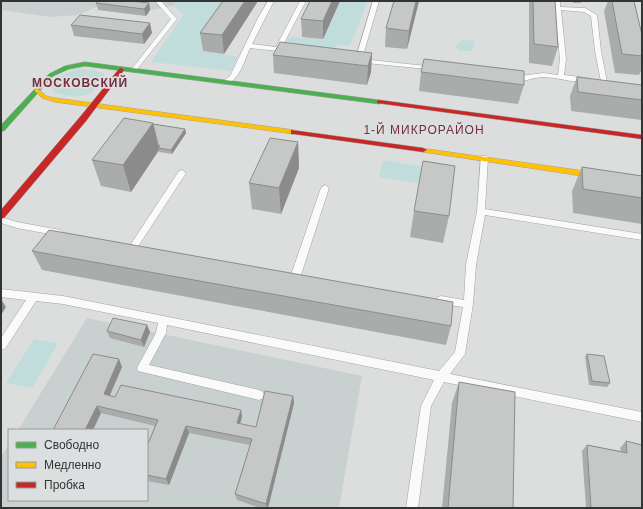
<svg xmlns="http://www.w3.org/2000/svg" width="643" height="509" font-family="Helvetica,sans-serif">
	<style>
		.built { fill: #c8d0d0 }
		.green { fill: #c1dddb }
		.lines { fill: none; stroke-linecap: round; stroke-linejoin: round }
		.lane-casing { stroke: #a0a2a2; stroke-width: 1 }
		.fast-casing { stroke: #a0a2a2; stroke-width: 1 }
		.slow-casing { stroke: #a0a2a2; stroke-width: 1 }
		.jam-casing { stroke: #a0a2a2; stroke-width: 1 }
		.lane { fill: #fafafa; fill-rule: evenodd }
		.fast { fill: #4caf50; fill-rule: evenodd }
		.slow { fill: #ffc107; fill-rule: evenodd }
		.jam { fill: #c62828; fill-rule: evenodd }
		.wall { fill: #aaabab }
		.shaded-wall { fill: #8b8b8b }
		.building { fill: #c6c7c7; stroke: #8b8b8b }
		.labels { text-anchor: middle; dominant-baseline: central; stroke-width: 3.5; stroke-linejoin: round; paint-order: stroke }
		.far-district-label { font-size: 12px; font-weight: bold; letter-spacing: 1px; fill: #742e3c; stroke: #dbdfdf }
		.quarter-label { font-size: 12px; letter-spacing: 1px; fill: #742e3c; stroke: #dbdfdf }
	</style>
	<rect width="100%" height="100%" fill="#dcdede"/>
	<path class="built" d="M1 1H178L173 6 151 10 103 4 78 15 50 17 1 10Z
		M87 318 362 376 339 508H1V457L9 444V500H147V430H18Z"/>
	<path class="green" d="M178 1H237L204 51 238 57 231 71 151 62 184 14 173 6Z
		M340 1H368L350 46 338 45 334 48 285 45 289 37 323 39Z
		M462 40 475 41 472 51H460L455 47Z
		M77 69 92 70 103 73 105 76C101 81 96 90 91 93 80 99 64 96 54 92L51 86 62 75Z
		M383 160 437 169 434 186 379 177Z
		M34 339 58 343 32 388 6 383Z"/>
	<g class="lines">
		<g class="lane-casing">
			<path id="lane" d="M155 1H161L177 19 135 72H131V70L171 19Z
				M268 1H274L252 44 276 47 300 1H306L282 47 291 50 288 52 250 48C245 59 238 86 222 84V82L230 76 258 18Z
				M373 1H379L362 59 435 67 437 68V70L356 62 355 61Z
				M554 1H560V7L585 8 597 15 601 51 607 82 606 83H602L601 82 595 51 591 16 584 12 561 10 566 59 564 75 587 78 590 80 589 81C574 84 558 77 543 77 533 77 518 85 510 79L513 77 543 73 558 75 560 59Z
				M481 156H487L488 158 485 209 642 234V240L485 215 476 265 473 304 465 354 450 374 642 412V422L444 382 431 406 418 508H406L421 406 434 380 167 325 166 333 149 365 259 390 263 392 264 395 263 398 259 400 138 371 137 368 156 333 158 323 63 304 36 301 5 349 1 350V338L26 300 1 297V289L63 296 439 371 455 352 463 307 441 304 438 303 436 300 438 297 441 296 464 300 466 265 477 211Z
				M182 170 186 173 137 248H131L130 246 131 244 179 171Z
				M325 185 329 188 301 275 299 278H293L291 275 321 188Z
				M1 217 17 222 60 230 64 233 60 236 17 228 1 223Z"/>
		</g>
		<g class="fast-casing">
			<path id="fast" d="M85 62 379 100 383 102 379 104 85 66 69 69 53 76 4 131H1V125L49 74 65 66Z"/>
		</g>
		<g class="slow-casing">
			<path id="slow" d="M37 88 46 96 55 98 294 130 298 132 294 134 55 102 42 98 34 90Z
				M420 148 642 179V185L423 152 419 150Z"/>
		</g>
		<g class="jam-casing">
			<path id="jam" d="M121 68 124 70 86 121 4 218 1 219V210L80 117 119 69Z
				M379 100 642 135V139L377 103V101Z
				M291 130 423 148 427 150 423 152 294 134H291Z"/>
		</g>
		<use href="#lane" class="lane"/>
		<use href="#fast" class="fast"/>
		<use href="#slow" class="slow"/>
		<use href="#jam" class="jam"/>
	</g>
	<path class="wall" d="M223 1H258L224 54 203 51 200 33Z
		M340 1 323 39 302 37 301 19Z
		M419 1 407 49 385 47 386 28Z
		M529 1H555L558 47 552 66 529 63Z
		M573 1H582L581 3H573Z
		M608 1H634L642 35V69L639 75 615 73 604 11Z
		M96 3H149L150 10 146 16 98 10Z
		M71 25 152 33 144 44 74 36Z
		M372 53 371 72 367 85 274 73 273 55Z
		M421 72 524 85 518 104 419 91Z
		M577 77 642 85V120L571 111 570 96Z
		M153 124 185 129 186 133 172 154 159 152V150L131 192 101 186 92 160Z
		M298 142 299 168 281 214 252 209 249 183Z
		M582 167 642 176V224L573 213 572 191Z
		M414 211 449 216 443 243 410 237Z
		M32 251 451 326 446 345 42 270Z
		M147 325 150 332 144 347 110 338 107 331Z
		M587 354 610 383 607 387 589 385 585 357Z
		M122 367 110 396 115 397 241 410 242 417 240 424 256 427 293 396 294 403 268 508H260L237 500 235 494 250 445 189 433 169 485 147 481V446L155 426 101 413 53 430Z
		M459 382 513 508H442L452 403Z
		M626 441 642 508H586L582 451 587 445 621 451 620 448Z"/>
	<path class="shaded-wall" d="M245 1H258L224 54 222 35Z
		M332 1H340L323 39V21Z
		M416 1H419L407 49 409 31Z
		M149 3 150 10 146 16 144 9Z
		M150 23 152 33 144 44 142 34Z
		M372 53 371 72 367 85 368 66Z
		M153 123 159 150 131 192 123 165Z
		M185 129 186 133 172 154 171 150Z
		M298 142 299 168 281 214 279 188Z
		M1 299 6 307 1 315Z
		M147 325 150 332 144 347 141 340Z
		M119 359 122 367 107 401 104 394Z
		M293 396 294 403 268 508H267L266 504Z
		M97 406 101 413 93 430H85Z
		M241 410 242 417 238 430 237 423Z
		M186 426 189 433 169 485 166 479Z"/>
	<path class="building" d="M98 1H131L149 3 144 9 96 3Z
		M223 1H245L222 35 200 33Z
		M310 1H332L323 21 301 19Z
		M394 1H416L409 31 386 28Z
		M533 1H555L558 47 534 44Z
		M612 1H634L642 35V56L622 54Z
		M80 15 150 23 142 34 71 25Z
		M280 42 372 53 368 66 273 55Z
		M424 59 524 71V85L421 72Z
		M577 77 642 85V100L578 92Z
		M124 118 153 123 123 165 92 160Z
		M153 124 185 129 171 150 158 148 160 146 158 145Z
		M270 138 298 142 279 188 249 183Z
		M423 161 455 166 449 216 414 211Z
		M582 167 642 176V198L583 189Z
		M49 230 453 302 451 326 32 251Z
		M113 318 147 325 141 340 107 331Z
		M93 354 119 359 104 394 115 397 121 385 241 410 237 423 256 427 265 391 293 396 266 504 235 494 252 439 186 426 166 479 147 475V446L158 420 97 406 85 430H53Z
		M587 354 604 356 610 383 592 381Z
		M459 382 515 392 513 508H448Z
		M626 441 642 445V508H591L587 445 627 453Z"/>
	<g class="labels">
		<g class="far-district-label">
			<text x="80" y="83">МОСКОВСКИЙ</text>
		</g>
		<g class="quarter-label">
			<text x="424" y="130">1-Й МИКРОРАЙОН</text>
		</g>
	</g>
	<rect width="643" height="509" fill="none" stroke="#333535" stroke-width="4"/>
	<rect x="8" y="429" width="140" height="72" fill="#dbdfdf" stroke="#989b9b"/>
	<rect x="16" y="442" width="20" height="6" fill="#4caf50" stroke="#989b9b"/>
	<text x="44" y="449" font-size="12" fill="#333535">Свободно</text>
	<rect x="16" y="462" width="20" height="6" fill="#ffc107" stroke="#989b9b"/>
	<text x="44" y="469" font-size="12" fill="#333535">Медленно</text>
	<rect x="16" y="482" width="20" height="6" fill="#c62828" stroke="#989b9b"/>
	<text x="44" y="489" font-size="12" fill="#333535">Пробка</text>
</svg>
